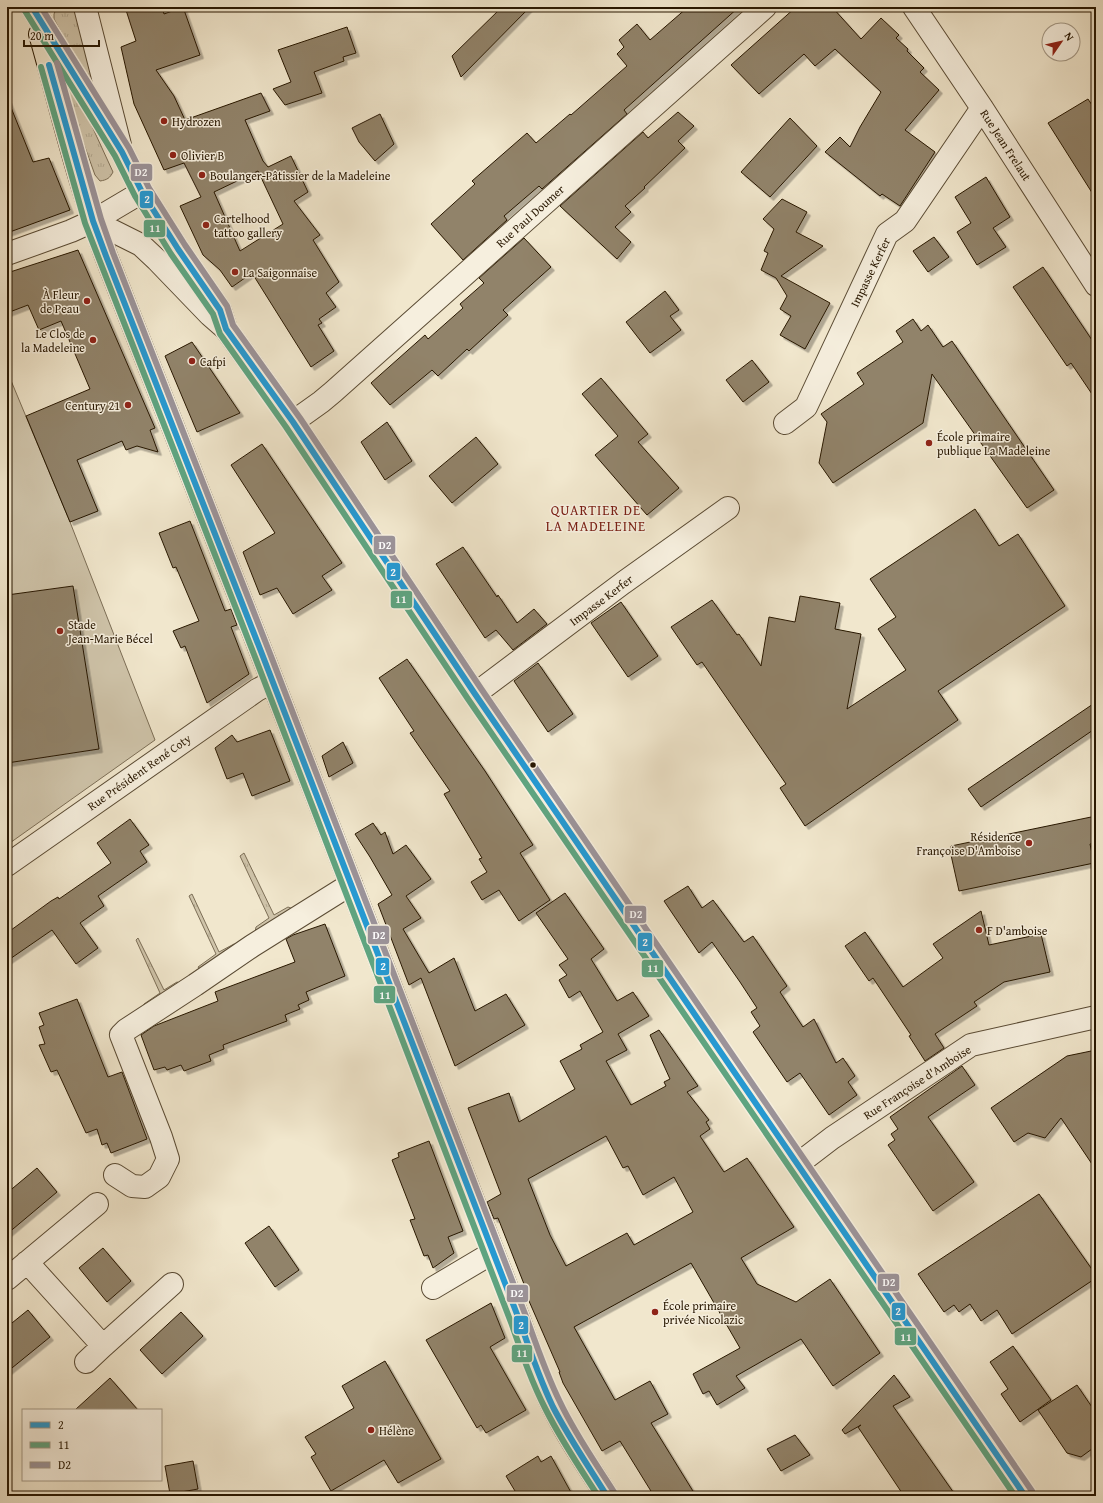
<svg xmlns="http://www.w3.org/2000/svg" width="1103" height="1503" font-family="'Gentium Book Plus',serif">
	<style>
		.grass { fill: url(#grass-tufts); stroke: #7c6e56 }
		.park { fill: #cfc4aa; stroke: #7c6e56 }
		.building { fill: #91836b; stroke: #281701; fill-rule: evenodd; filter: url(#shadow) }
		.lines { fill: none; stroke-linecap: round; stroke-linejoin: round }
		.minor-casing { stroke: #5a4b34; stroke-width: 24 }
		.major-casing { stroke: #281701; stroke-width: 24 }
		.minor { stroke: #f6efde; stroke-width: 22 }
		.major { stroke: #f1e7cd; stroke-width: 22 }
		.bus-1-casing { stroke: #f6efde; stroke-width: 9 }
		.bus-2-casing { stroke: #f6efde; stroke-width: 9 }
		.bus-3-casing { stroke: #f6efde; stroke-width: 9 }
		.bus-1 { stroke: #2699d1; stroke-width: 6 }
		.bus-2 { stroke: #5fa480; stroke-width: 6 }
		.bus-3 { stroke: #9b9399; stroke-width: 6 }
		.poi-dot { fill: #8f2418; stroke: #f6efde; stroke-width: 1.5 }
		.bus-dot { fill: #281701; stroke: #f6efde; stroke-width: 1.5 }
		.labels { text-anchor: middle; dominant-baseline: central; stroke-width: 3; stroke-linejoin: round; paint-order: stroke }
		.poi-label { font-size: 12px; fill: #281701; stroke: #f6efde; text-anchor: start }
		.street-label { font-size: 12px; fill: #281701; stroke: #f6efde }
		.quarter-label { font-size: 14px; letter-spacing: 1px; fill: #7a1f14; stroke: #f6efde }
		.line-badge { stroke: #f6efde; stroke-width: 1.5 }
		.badge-label { font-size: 11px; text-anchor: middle; font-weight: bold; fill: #fff }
	</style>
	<defs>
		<pattern id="grass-tufts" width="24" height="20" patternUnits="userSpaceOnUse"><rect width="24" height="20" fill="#cfc4aa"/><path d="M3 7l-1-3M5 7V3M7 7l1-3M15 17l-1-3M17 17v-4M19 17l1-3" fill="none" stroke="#b2a890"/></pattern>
		<filter id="shadow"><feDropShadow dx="3.5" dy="3.5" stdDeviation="0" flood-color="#0004"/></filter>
	</defs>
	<rect width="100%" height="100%" fill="#f1e7cd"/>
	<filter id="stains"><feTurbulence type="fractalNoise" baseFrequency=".005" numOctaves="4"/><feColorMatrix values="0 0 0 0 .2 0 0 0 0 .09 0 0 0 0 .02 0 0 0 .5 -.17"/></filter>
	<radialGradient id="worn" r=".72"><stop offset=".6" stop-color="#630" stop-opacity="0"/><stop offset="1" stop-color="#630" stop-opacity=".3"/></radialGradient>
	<path class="grass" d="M57 7H77L95 78 92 82 87 80 54 19V14Z
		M70 86 85 111 113 172C110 178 107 180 100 181L95 175 64 89Z
		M244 853 274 915 288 907 293 909 255 932 256 927 269 918 240 856Z
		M192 894 219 952 234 944 236 945 200 970 198 967 216 954 189 896Z
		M138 938 164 990 177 982 180 983 143 1008 144 1004 160 993 136 940Z"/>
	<path class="park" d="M7 371 70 522 155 740 7 845Z"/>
	<path class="building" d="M125 7H162L164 14 183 7 200 55 156 70 174 96 185 120 261 93 270 111 245 120 263 161 268 167 291 156 308 192 294 201 320 235 313 240 339 282 326 293 336 307 319 319 322 323 318 325 334 351 311 367 252 273 232 287 220 270 203 255 180 206 201 197 184 163 164 170 134 104 121 47 136 41ZM258 171 283 224 240 251 214 192Z
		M502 7H530L461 77 452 56Z
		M688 7H739L624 110 627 114 542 189 539 186 504 216 507 220 463 260 431 224 475 184 472 181 527 133 536 143 570 114 571 115 627 66 617 54 624 47 619 40 637 24 650 40Z
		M796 7H832L861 39 881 18 899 35 896 38 908 49 907 51 924 68 920 72 939 90 905 130 935 152 900 206 882 194 880 196 825 152 840 137 850 147 860 127 881 92 835 49 815 66 804 54 759 94 731 65Z
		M347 27 356 53 343 57 344 61 314 72 322 93 285 105 273 89 291 82 278 50Z
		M1088 99 1096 111V199L1048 123Z
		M8 100 33 162 49 158 70 210 7 233Z
		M678 112 694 126 678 141 685 148 644 187 645 188 625 206 631 212 615 227 631 242 617 259 560 206 643 132 648 138Z
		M380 114 394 144 375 161 359 142 352 128Z
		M790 118 817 146 770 197 741 172Z
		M986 177 1010 217 993 228 1006 247 977 265 957 232 971 223 955 197Z
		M782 199 807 212 796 232 823 246 781 276 830 303 805 349 780 335 791 316 780 309 787 296 776 278 761 270 768 253 764 251 774 229 763 219Z
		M934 237 949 257 928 272 913 251Z
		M524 238 551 267 503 310 508 315 469 351 467 349 438 376 432 370 390 405 371 383 425 335 428 339 463 308 460 304 484 283 479 278Z
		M78 250 155 428 150 430 158 452 137 446 126 450 122 441 77 460 98 511 70 522 26 416 90 389 61 321 39 330 28 305 7 313V273Z
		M1043 267 1096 346V400L1071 363 1067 366 1013 287Z
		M665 291 679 310 670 316 681 330 650 353 626 322Z
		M913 319 921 331 928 325 943 347 952 341 1054 490 1027 508 932 374 923 423 833 483 819 463 827 422 821 414 864 384 857 373 903 342 896 331Z
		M192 342 240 413 197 432 165 356Z
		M752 360 769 382 743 402 726 380Z
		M601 378 648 434 638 442 679 488 647 515 595 455 618 436 582 394Z
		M387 422 412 461 385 480 361 442Z
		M476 437 498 464 452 503 429 476Z
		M262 444 342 563 322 576 332 590 293 614 277 588 260 595 243 552 275 533 231 465Z
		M975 509 999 546 1018 534 1065 606 938 691 958 720 805 826 780 788 786 784 702 662 697 665 671 627 712 600 737 635 739 634 761 666 769 617 795 622 800 596 840 603 835 629 861 634 847 709 906 670 878 629 896 617 870 579Z
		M190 521 225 611 231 609 237 625 231 627 249 674 207 703 185 646 181 648 173 631 199 621 176 567 173 568 159 533Z
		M463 547 497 597 498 595 517 623 534 609 547 624 513 650 496 630 485 638 436 564Z
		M73 586 99 749 7 763V595Z
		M621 602 658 656 628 677 591 623Z
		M407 659 485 771 533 845 520 853 550 900 519 921 499 890 482 900 471 882 487 872 479 859 482 858 444 794 450 791 410 733 414 731 379 678Z
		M538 663 573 714 548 732 514 681Z
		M1096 702V728L981 807 968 789Z
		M270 730 290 781 252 796 243 773 227 779 215 748 232 735 237 742Z
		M343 742 353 763 329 777 322 756Z
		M1096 816V843L1090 844 1094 863 959 891 951 855V846Z
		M130 819 149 845 140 851 147 862 98 896 104 906 80 923 98 948 76 964 52 930 7 961V933L51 901 58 897 59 899 111 863 97 843Z
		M373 823 381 835 385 832 393 854 406 845 431 879 406 896 421 918 403 929 429 973 454 958 475 1011 506 994 525 1025 455 1066 421 978 409 985 378 904 392 895 370 857 355 834Z
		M688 886 702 908 713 900 744 942 753 936 787 986 780 992 803 1027 814 1019 836 1063 843 1058 855 1076 848 1082 857 1095 829 1115 800 1073 787 1082 753 1032 760 1026 751 1012 757 1008 740 982 712 942 699 953 664 901Z
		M565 893 604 949 591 959 617 1001 633 992 649 1016 618 1034 627 1050 606 1061 631 1105 666 1086 664 1082 670 1079 650 1035 659 1030 698 1086 687 1092 709 1120 706 1122 710 1129 700 1136 724 1172 747 1158 794 1227 741 1258 757 1284 796 1302 830 1279 880 1353 833 1386 801 1339 736 1376 745 1388 717 1405 709 1391 703 1394 693 1374 740 1348 691 1263 574 1327 615 1400 650 1381 668 1414 651 1423 696 1496H654L620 1441 602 1451 563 1383 559 1372H560L522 1285 524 1284 498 1218 494 1219 487 1202 501 1194 468 1108 509 1093 519 1122 575 1089 560 1061 582 1049 580 1045 603 1032 580 991 569 998 559 980 567 975 559 965 568 959 536 913ZM606 1136 623 1168 628 1166 643 1195 674 1177 693 1212 634 1245 627 1233 566 1266 550 1235 528 1179Z
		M981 911 989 945 1041 934 1050 972 1004 982 974 1002 977 1006 935 1034 944 1048 925 1061 909 1036 911 1035 873 978 869 981 845 946 865 932 903 987 943 958 933 944Z
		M325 924 345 976 306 992 309 1000 298 1005 300 1009 285 1015 287 1021 223 1045 224 1049 209 1055 211 1061 184 1071 181 1065 167 1070 165 1067 154 1070 141 1035 154 1026 218 1001 215 992 295 962 286 939 293 935Z
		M77 999 108 1077 122 1072 147 1139 111 1153 107 1143 102 1145 97 1129 86 1133 57 1070 51 1072 39 1045 45 1044 39 1027 44 1025 39 1013Z
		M1096 1050V1170L1061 1118 1045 1138 1028 1133 1014 1142 991 1108 1067 1056Z
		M962 1066 975 1085 928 1117 974 1182 933 1211 888 1145 895 1140 891 1134 898 1129 890 1117Z
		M429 1141 463 1231 448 1237 454 1253 433 1268 428 1255 424 1256 410 1220 415 1219 392 1160 399 1157 398 1153Z
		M37 1168 57 1192 7 1234V1193Z
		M1039 1194 1096 1275V1278L1012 1334 997 1310 981 1321 970 1304 959 1312 954 1305 944 1312 918 1274Z
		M269 1226 299 1270 275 1287 245 1243Z
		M103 1248 131 1281 107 1302 79 1268Z
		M491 1303 505 1338 490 1347 526 1410 486 1433 481 1425 477 1428 426 1340Z
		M28 1310 50 1337 7 1372V1327Z
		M181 1312 203 1336 162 1374 140 1350Z
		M1013 1346 1051 1400 1020 1422 1001 1394 1008 1389 990 1362Z
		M385 1361 441 1459 398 1483 384 1460 331 1491 311 1457 316 1454 305 1437 354 1408 342 1386Z
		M894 1375 910 1397 893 1406 956 1496H904L858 1427 861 1425 845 1434 842 1430Z
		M110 1378 138 1410H75Z
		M1077 1385 1096 1413V1446L1081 1457 1067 1453 1038 1410Z
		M795 1435 810 1455 781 1471 767 1449Z
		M538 1456 541 1462 551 1456 573 1496H518L506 1476Z
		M193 1461 198 1489 170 1494 165 1466Z"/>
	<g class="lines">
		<g class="minor-casing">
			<path id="minor" d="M85 7 120 145
				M914 7 982 108 1096 285
				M93 221 141 245 157 260 210 315 226 329
				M7 254 71 231 93 221 142 192
				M293 422 321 402 333 392 765 7
				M785 423 806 407 887 234 905 221 982 108
				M475 694 623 583 728 508
				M7 865 257 690 272 682
				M798 1164 832 1138 971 1045 1096 1017
				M115 1175 132 1186 145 1187 159 1177 168 1159 161 1137 121 1035 126 1030 195 985 252 946 351 884
				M27 1262 103 1346 172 1284
				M7 1279 97 1204
				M433 1288 492 1253
				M86 1362 103 1346"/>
		</g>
		<g class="major-casing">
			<path id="major" d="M32 7 122 152 142 192 178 249 220 310 226 329 293 422 475 694 1025 1496
				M40 34C61 108 79 184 106 256L262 654 520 1322C531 1355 542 1387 559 1418 573 1445 591 1470 607 1496"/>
		</g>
		<use href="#minor" class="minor"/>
		<use href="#major" class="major"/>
		<g class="bus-1-casing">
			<path id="bus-1" d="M32 7 122 152 142 192 178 249 220 310 226 329 293 422 475 694 1025 1496
				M49 65 93 221 106 256 262 654 520 1322C530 1351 540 1380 553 1407 569 1438 589 1467 607 1496"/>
		</g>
		<g class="bus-2-casing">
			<path id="bus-2" d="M25 11 115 156 135 196 171 254 213 314 220 334 286 427 468 699 1015 1496
				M41 67 85 223 99 259 255 657 512 1325C522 1354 532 1383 546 1410 561 1440 580 1468 598 1496"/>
		</g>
		<g class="bus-3-casing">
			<path id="bus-3" d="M41 7 129 148 149 188 185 245 227 306 233 325 300 418 482 690 1032 1491
				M57 63 101 219 113 253 269 651 527 1319C537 1347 547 1376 560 1402 575 1434 595 1462 614 1492"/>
		</g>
		<use href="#bus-1" class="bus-1"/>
		<use href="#bus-2" class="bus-2"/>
		<use href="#bus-3" class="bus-3"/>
	</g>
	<g class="poi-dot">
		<circle cx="164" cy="121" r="4"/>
		<circle cx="173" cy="155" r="4"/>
		<circle cx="202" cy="175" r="4"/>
		<circle cx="206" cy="225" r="4"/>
		<circle cx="235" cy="272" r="4"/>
		<circle cx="87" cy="301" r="4"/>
		<circle cx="93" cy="340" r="4"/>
		<circle cx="192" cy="361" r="4"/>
		<circle cx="128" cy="405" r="4"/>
		<circle cx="929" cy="443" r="4"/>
		<circle cx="60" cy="631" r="4"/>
		<circle cx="1029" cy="843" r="4"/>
		<circle cx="979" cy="930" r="4"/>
		<circle cx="655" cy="1312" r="4"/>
		<circle cx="371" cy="1430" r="4"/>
	</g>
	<circle class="bus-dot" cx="533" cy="765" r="3.5"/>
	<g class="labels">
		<g class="poi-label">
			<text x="172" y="121">Hydrozen</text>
			<text x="181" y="155">Olivier B</text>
			<text x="210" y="175">Boulanger-Pâtissier de la Madeleine</text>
			<text x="214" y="218">Cartelhood<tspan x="214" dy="14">tattoo gallery</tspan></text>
			<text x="243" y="272">La Saigonnaise</text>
			<text x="79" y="294" text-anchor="end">À Fleur<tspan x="79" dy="14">de Peau</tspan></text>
			<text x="85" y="333" text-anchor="end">Le Clos de<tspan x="85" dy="14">la Madeleine</tspan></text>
			<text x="200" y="361">Cafpi</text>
			<text x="120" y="405" text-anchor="end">Century 21</text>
			<text x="937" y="436">École primaire<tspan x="937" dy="14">publique La Madeleine</tspan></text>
			<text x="68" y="624">Stade<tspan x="68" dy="14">Jean-Marie Bécel</tspan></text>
			<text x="1021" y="836" text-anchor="end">Résidence<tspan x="1021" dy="14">Françoise D'Amboise</tspan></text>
			<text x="987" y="930">F D'amboise</text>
			<text x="663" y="1305">École primaire<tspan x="663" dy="14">privée Nicolazic</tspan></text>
			<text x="379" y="1430">Hélène</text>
		</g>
		<g class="street-label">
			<text transform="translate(1006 145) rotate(57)">Rue Jean Frelaut</text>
			<text transform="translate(530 216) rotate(-42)">Rue Paul Doumer</text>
			<text transform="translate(870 272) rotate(-64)">Impasse Kerfer</text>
			<text transform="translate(601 600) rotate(-37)">Impasse Kerfer</text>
			<text transform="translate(139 772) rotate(-35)">Rue Président René Coty</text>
			<text transform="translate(917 1082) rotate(-33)">Rue Françoise d'Amboise</text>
		</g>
		<g class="quarter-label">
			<text x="596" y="510">QUARTIER DE<tspan x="596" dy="16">LA MADELEINE</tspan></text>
		</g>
	</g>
	<g class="line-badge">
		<rect x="130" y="163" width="23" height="19" rx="4" fill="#9b9399"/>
		<rect x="139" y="190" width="15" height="19" rx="4" fill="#2699d1"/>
		<rect x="143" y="219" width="23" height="19" rx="4" fill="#5fa480"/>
		<rect x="373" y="535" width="23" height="20" rx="4" fill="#9b9399"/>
		<rect x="386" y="562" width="15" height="19" rx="4" fill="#2699d1"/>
		<rect x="390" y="590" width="23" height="19" rx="4" fill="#5fa480"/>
		<rect x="624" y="905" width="23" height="19" rx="4" fill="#9b9399"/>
		<rect x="367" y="925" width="23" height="20" rx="4" fill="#9b9399"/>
		<rect x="637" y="932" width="16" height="20" rx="4" fill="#2699d1"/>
		<rect x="375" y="957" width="15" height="19" rx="4" fill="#2699d1"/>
		<rect x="641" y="959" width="23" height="19" rx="4" fill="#5fa480"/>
		<rect x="373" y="985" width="23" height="19" rx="4" fill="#5fa480"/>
		<rect x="877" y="1273" width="23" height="19" rx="4" fill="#9b9399"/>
		<rect x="506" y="1284" width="23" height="19" rx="4" fill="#9b9399"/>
		<rect x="891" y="1302" width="15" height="19" rx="4" fill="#2699d1"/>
		<rect x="513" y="1315" width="16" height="20" rx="4" fill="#2699d1"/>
		<rect x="894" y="1327" width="23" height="19" rx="4" fill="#5fa480"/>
		<rect x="511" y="1344" width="22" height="19" rx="4" fill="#5fa480"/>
	</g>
	<g class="badge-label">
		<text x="141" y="176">D2</text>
		<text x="147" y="203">2</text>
		<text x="155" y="232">11</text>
		<text x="385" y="549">D2</text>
		<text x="393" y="576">2</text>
		<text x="401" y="603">11</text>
		<text x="636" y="918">D2</text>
		<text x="379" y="939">D2</text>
		<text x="645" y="946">2</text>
		<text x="383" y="970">2</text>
		<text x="653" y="972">11</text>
		<text x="385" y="999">11</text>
		<text x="889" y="1286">D2</text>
		<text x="517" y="1297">D2</text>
		<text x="898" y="1315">2</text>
		<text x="521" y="1329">2</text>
		<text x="906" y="1341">11</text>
		<text x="522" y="1357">11</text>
	</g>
	<rect width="1103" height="1503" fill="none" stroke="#f1e7cd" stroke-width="24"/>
	<rect x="8" y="8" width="1087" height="1487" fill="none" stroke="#281701" stroke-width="2"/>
	<rect x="12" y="12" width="1079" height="1479" fill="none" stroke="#281701"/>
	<rect x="22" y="1409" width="140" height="72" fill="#f6efde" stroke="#a49986"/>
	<rect x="30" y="1422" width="20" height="6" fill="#2699d1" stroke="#a49986"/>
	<text x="58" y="1429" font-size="12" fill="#281701">2</text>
	<rect x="30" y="1442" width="20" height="6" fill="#5fa480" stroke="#a49986"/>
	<text x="58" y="1449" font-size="12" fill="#281701">11</text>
	<rect x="30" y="1462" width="20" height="6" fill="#9b9399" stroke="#a49986"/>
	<text x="58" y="1469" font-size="12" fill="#281701">D2</text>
	<g transform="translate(1061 42) rotate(56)"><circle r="19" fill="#f6efde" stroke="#a49986"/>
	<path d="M0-3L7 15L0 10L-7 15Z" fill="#8f2418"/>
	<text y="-6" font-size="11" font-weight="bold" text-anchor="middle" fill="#281701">N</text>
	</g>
	<path d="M24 40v6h75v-6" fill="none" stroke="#281701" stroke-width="2"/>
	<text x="30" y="40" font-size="12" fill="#281701" stroke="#f6efde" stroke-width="3" paint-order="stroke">20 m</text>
	<rect width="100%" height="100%" filter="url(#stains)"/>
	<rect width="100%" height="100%" fill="url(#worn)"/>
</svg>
